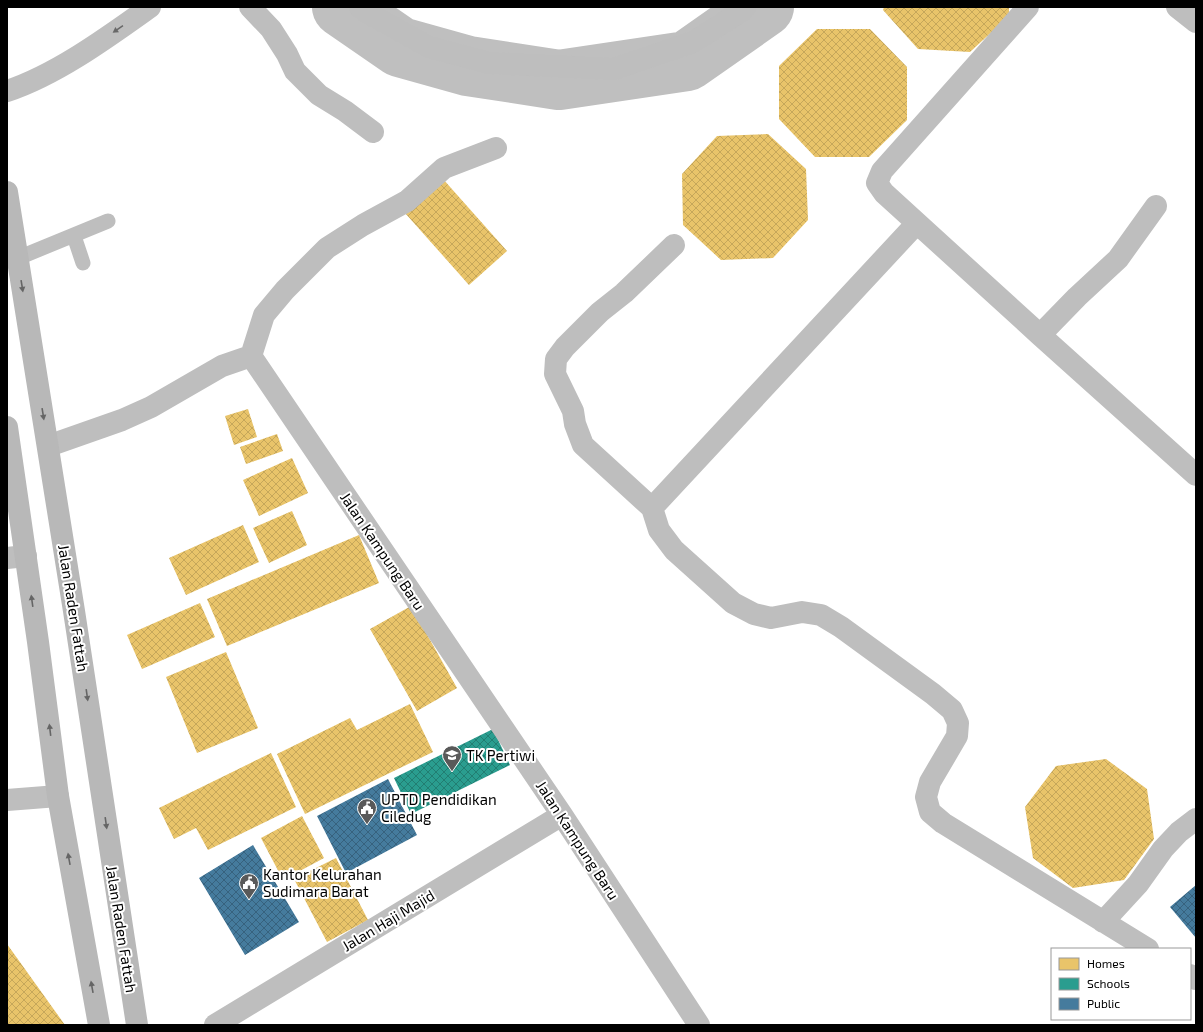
<svg xmlns="http://www.w3.org/2000/svg" width="1203" height="1032" font-family="'Exo 2',sans-serif">
	<style>
		.homes { fill: url(#homes-cross-hatch) }
		.schools { fill: url(#schools-cross-hatch) }
		.public { fill: url(#public-cross-hatch) }
		.lines { fill: none; stroke-linecap: round; stroke-linejoin: round }
		.river { stroke: #bfbfbf; stroke-width: 60 }
		.lane { stroke: #bebebe; stroke-width: 15 }
		.street { stroke: #bebebe; stroke-width: 22 }
		.secondary { stroke: #b8b8b8; stroke-width: 22 }
		.oneway { fill: #686868 }
		.oneway2 { fill: #656565 }
		.labels { text-anchor: middle; dominant-baseline: central; stroke-width: 4; stroke-linejoin: round; paint-order: stroke }
		.street-label { font-size: 15px; fill: #000; stroke: #fff }
		.poi-label { font-size: 15px; fill: #000; stroke: #fff; text-anchor: start }
	</style>
	<defs>
		<pattern id="homes-cross-hatch" width="8" height="8" patternUnits="userSpaceOnUse"><rect width="8" height="8" fill="#e9c46a"/><path d="M0 0l8 8M0 8l8-8" fill="none" stroke="#c6a75a"/></pattern>
		<pattern id="schools-cross-hatch" width="8" height="8" patternUnits="userSpaceOnUse"><rect width="8" height="8" fill="#2a9d8f"/><path d="M0 0l8 8M0 8l8-8" fill="none" stroke="#227e72"/></pattern>
		<pattern id="public-cross-hatch" width="8" height="8" patternUnits="userSpaceOnUse"><rect width="8" height="8" fill="#457b9d"/><path d="M0 0l8 8M0 8l8-8" fill="none" stroke="#37627e"/></pattern>
	</defs>
	<rect width="100%" height="100%" fill="#fff"/>
	<path class="homes" d="M884 7H1009V16L970 52 918 49 883 10Z
		M817 29H870L907 67V120L869 157H815L779 119V66Z
		M768 134 806 169 808 220 773 258 721 260 683 225 682 174 717 136Z
		M443 179 507 251 469 285 405 213Z
		M248 409 257 437 234 445 225 416Z
		M277 434 283 451 246 464 240 447Z
		M292 458 308 493 259 516 243 480Z
		M292 511 307 545 269 563 253 528Z
		M243 525 259 562 186 595 169 558Z
		M359 535 379 583 227 646 207 599Z
		M200 603 215 637 142 669 127 635Z
		M411 606 457 688 417 711 370 629Z
		M226 652 258 728 197 753 166 677Z
		M410 704 433 752 305 814 277 754 350 718 357 730Z
		M271 753 296 807 208 850 196 828 174 839 159 808Z
		M1106 759 1147 789 1154 839 1124 880 1073 888 1033 858 1025 807 1056 766Z
		M302 816 324 858 283 880 261 838Z
		M336 858 368 920 327 942 294 879Z
		M7 944 65 1025H7Z"/>
	<path class="schools" d="M493 729 510 765 411 814 394 778Z"/>
	<path class="public" d="M388 779 417 835 346 873 317 816Z
		M253 845 299 922 245 955 199 878Z
		M1196 885V938L1170 907Z"/>
	<g class="lines">
		<path class="river" d="M342 7 400 47 468 66 559 80 687 61 764 7"/>
		<path class="lane" d="M74 236 83 263
			M18 258 108 221"/>
		<path class="street" d="M250 7 271 29 287 54 295 71 319 95 345 111 373 132
			M360 7 366 12 429 47 489 63 614 69 693 42 742 11 745 7
			M1028 7 882 171 877 183 884 193 1040 335 1196 475
			M1177 7 1196 22
			M7 91C56 75 108 37 150 7
			M496 148 444 168 407 201 363 225 327 248 285 290 264 315 251 356 562 815 699 1025
			M674 245 624 293 600 312 565 347 556 359 555 374 573 411 575 424 583 445 652 508 659 530 674 550 733 603 754 614 771 618 802 612 821 615 841 627 933 694 952 710 958 723 957 736 930 782 926 797 930 812 943 823 1148 949
			M1040 335 1077 297 1118 259 1156 206
			M48 446 122 420 151 407 222 366 251 356
			M652 508 917 223
			M7 558 26 556
			M7 800 58 796
			M1103 922 1138 884 1163 849 1179 832 1196 819
			M1190 975 1196 979
			M215 1025 562 815"/>
		<path class="secondary" d="M7 192 74 611 137 1025
			M7 427 38 642 58 796 99 1025"/>
	</g>
	<defs><path id="oneway-solid" d="M-6-.8H1V-3.2L6.5 0L1 3.2V.8H-6Z"/></defs>
	<use class="oneway" href="#oneway-solid" transform="translate(118 29) rotate(146)"/>
	<g class="oneway2">
		<use href="#oneway-solid" transform="translate(22 286) rotate(81)"/>
		<use href="#oneway-solid" transform="translate(43 414) rotate(81)"/>
		<use href="#oneway-solid" transform="translate(32 601) rotate(-98)"/>
		<use href="#oneway-solid" transform="translate(87 695) rotate(82)"/>
		<use href="#oneway-solid" transform="translate(50 730) rotate(-97)"/>
		<use href="#oneway-solid" transform="translate(106 823) rotate(82)"/>
		<use href="#oneway-solid" transform="translate(69 859) rotate(-100)"/>
		<use href="#oneway-solid" transform="translate(92 987) rotate(-100)"/>
	</g>
	<defs>
		<g id="school-pin" transform="scale(1)"><path d="M0 17L-7.5 6A9.5 9.5 0 1 1 7.5 6Z" fill="#595959" stroke="#fff"/><path d="M0-5L7-2L0 1L-7-2ZM-4 1L0 2.5L4 1V4Q0 6-4 4Z" fill="#fff"/></g>
		<g id="civic-pin" transform="scale(1)"><path d="M0 17L-7.5 6A9.5 9.5 0 1 1 7.5 6Z" fill="#595959" stroke="#fff"/><path d="M-.6-6.5H3V-4.5H.6V-3L4-1V1h2V6H-6V1h2V-1L-.6-3ZM-1.2 2.5V6h2.4V2.5Z" fill="#fff"/></g>
	</defs>
	<g fill-rule="evenodd">
		<use href="#school-pin" x="452" y="755"/>
		<use href="#civic-pin" x="367" y="808"/>
		<use href="#civic-pin" x="249" y="883"/>
	</g>
	<g class="labels">
		<g class="street-label">
			<text transform="translate(383 551) rotate(56)">Jalan Kampung Baru</text>
			<text transform="translate(74 608) rotate(81)">Jalan Raden Fattah</text>
			<text transform="translate(578 840) rotate(57)">Jalan Kampung Baru</text>
			<text transform="translate(388 920) rotate(-31)">Jalan Haji Majid</text>
			<text transform="translate(122 929) rotate(81)">Jalan Raden Fattah</text>
		</g>
		<g class="poi-label">
			<text x="466" y="755">TK Pertiwi</text>
			<text x="381" y="799">UPTD Pendidikan<tspan x="381" dy="17">Ciledug</tspan></text>
			<text x="263" y="874">Kantor Kelurahan<tspan x="263" dy="17">Sudimara Barat</tspan></text>
		</g>
	</g>
	<rect width="1203" height="1032" fill="none" stroke="#000000" stroke-width="16"/>
	<rect x="1051" y="948" width="140" height="72" fill="#ffffff" stroke="#999999"/>
	<rect x="1059" y="958" width="20" height="12" fill="#e9c46a" stroke="#999999"/>
	<text x="1087" y="968" font-size="12" fill="#000000">Homes</text>
	<rect x="1059" y="978" width="20" height="12" fill="#2a9d8f" stroke="#999999"/>
	<text x="1087" y="988" font-size="12" fill="#000000">Schools</text>
	<rect x="1059" y="998" width="20" height="12" fill="#457b9d" stroke="#999999"/>
	<text x="1087" y="1008" font-size="12" fill="#000000">Public</text>
</svg>
